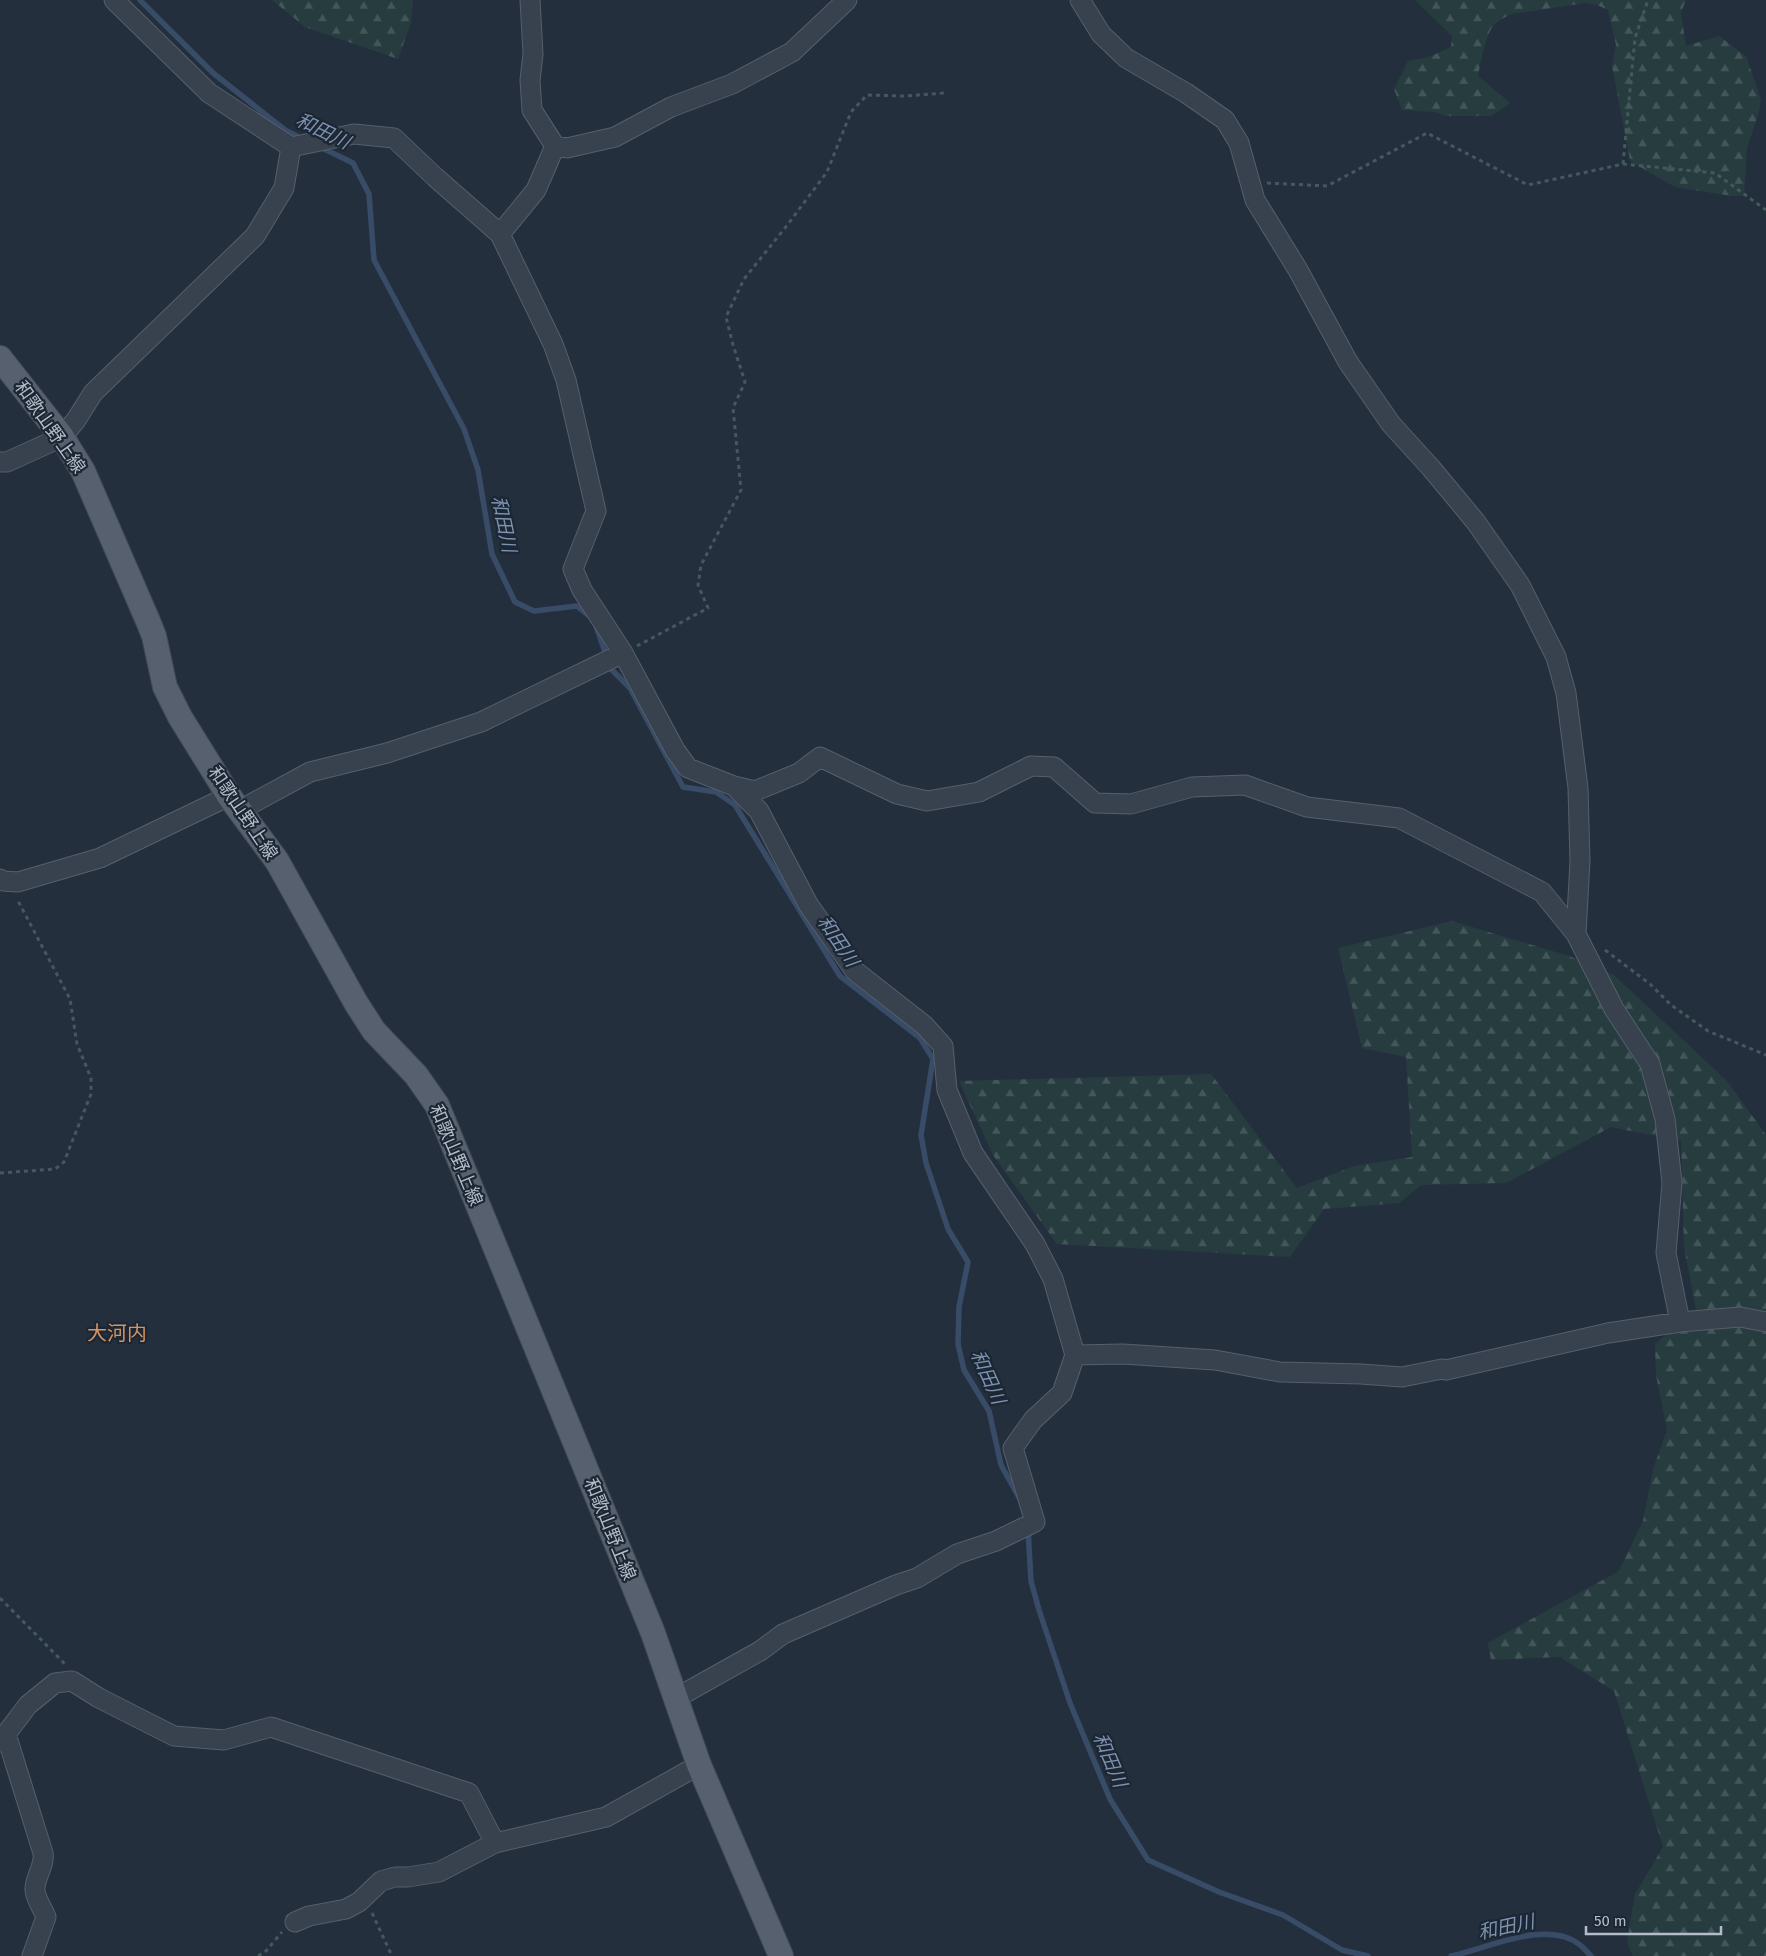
<svg xmlns="http://www.w3.org/2000/svg" width="1766" height="1956" font-family="'Fira Sans','Noto Sans JP',sans-serif">
	<style>
		.forest { fill: url(#forest-firs) }
		.lines { fill: none; stroke-linecap: round; stroke-linejoin: round }
		.stream { stroke: #394c67; stroke-width: 5.5 }
		.minor-casing { stroke: #565f6c; stroke-width: 21 }
		.major-casing { stroke: #414a57; stroke-width: 26 }
		.path { stroke: #44595c; stroke-width: 3; stroke-dasharray: 4 4; stroke-linecap: butt }
		.minor { stroke: #38414e; stroke-width: 19 }
		.major { stroke: #56606e; stroke-width: 24 }
		.labels { text-anchor: middle; dominant-baseline: central; stroke-width: 4.5; stroke-linejoin: round; paint-order: stroke }
		.street-label { font-size: 18px; fill: #b4bcc9; stroke: #1d2633 }
		.water-label { font-size: 19px; font-style: italic; fill: #7c92b1; stroke: #1d2633 }
		.quarter-label { font-size: 20px; fill: #d59563; stroke: #1d2633 }
	</style>
	<defs>
		<pattern id="forest-firs" width="22" height="20" patternUnits="userSpaceOnUse" patternTransform="scale(1.25)"><rect width="22" height="20" fill="#263c3f"/><path d="M5 1l3.5 6h-7zM16 11l3.5 6h-7z" fill="#435659"/></pattern>
	</defs>
	<rect width="100%" height="100%" fill="#242f3e"/>
	<path class="forest" d="M272 0H413L411 23 398 59 305 27Z
		M1415 0H1686L1681 13 1686 46 1719 36 1746 56 1761 99 1759 112 1747 148 1744 196H1732L1675 187 1630 161 1612 66 1616 45 1608 10 1597 5 1585 3 1512 14C1505 17 1499 20 1494 25 1485 35 1481 63 1478 76L1510 103 1491 116H1446L1435 112 1402 110 1394 89 1408 61 1429 57 1451 47 1452 36Z
		M1452 921 1569 956 1614 975 1727 1081 1766 1135V1956H1633L1627 1942 1635 1894 1663 1847 1614 1691 1560 1657 1491 1660 1488 1643 1619 1571 1643 1521 1653 1469 1667 1430 1656 1375 1655 1344 1696 1310 1684 1247 1681 1141 1611 1127 1506 1183 1421 1185 1399 1203 1324 1209 1290 1257 1057 1244 993 1155 959 1081 1211 1074 1297 1188 1354 1166 1412 1157 1406 1057 1362 1048 1338 948Z"/>
	<g class="lines">
		<path class="stream" d="M140 0 213 73 285 130 303 139
			M318 146 353 163 369 194 374 260 464 429 478 470 492 554 515 602 534 611 577 606 592 618
			M596 626 611 669 630 688 683 787 716 792 735 805 840 976 920 1038 933 1059 921 1135 926 1163 948 1229 968 1262 959 1307 958 1344 964 1370 989 1411 1001 1465 1021 1501
			M1028 1529 1031 1581 1039 1610 1070 1703 1110 1799 1148 1860 1219 1892 1283 1915 1342 1950 1368 1956
			M1451 1956C1486 1949 1548 1918 1580 1945 1584 1948 1587 1952 1591 1956"/>
		<g class="minor-casing">
			<path id="minor" d="M114 0 209 93 291 147 354 134 394 138 435 177 500 234 553 344 566 380 596 511 573 569 582 590 623 653 675 750 688 768 734 786 755 791 799 773 820 757 897 794 927 801 979 792 1031 766 1054 767 1095 803 1131 804 1192 787 1245 785 1307 807 1399 818 1542 892 1576 934 1614 1009 1650 1064 1665 1119 1672 1183 1666 1253 1680 1322
				M530 0 533 54 530 80 532 110 555 146 567 148 615 137 671 107 732 84 792 52 847 0
				M1080 0 1101 34 1126 58 1186 93 1225 120 1239 143 1255 200 1298 270 1348 362 1391 424 1431 468 1475 521 1520 585 1556 657 1566 693 1578 788 1580 861 1576 934
				M500 234 536 190 555 146
				M0 462H7L62 437 76 420 93 393 255 236 284 188 291 147
				M240 810 310 772 387 753 481 722 623 653
				M0 879 3 881 18 882 100 858 229 796
				M1075 1355 1123 1354 1215 1360 1280 1372 1361 1374 1402 1377 1442 1369 1446 1370 1608 1333 1680 1322 1740 1317 1766 1322
				M676 1698 760 1651 783 1634 896 1585 917 1578 957 1554 996 1541 1035 1522 1013 1448 1033 1420 1062 1393 1075 1355 1053 1279 1035 1244 973 1153 947 1090 943 1046 924 1025 855 971 808 904 759 811 734 786
				M6 1734 43 1853C45 1865 36 1875 35 1888 34 1896 43 1909 46 1917L32 1956
				M0 1742 28 1705 55 1683 72 1681 99 1698 174 1736 224 1740 271 1727 469 1793 495 1843
				M295 1922 309 1916 346 1909 359 1902 381 1881 395 1877H408L439 1872 495 1843 606 1817 699 1765"/>
		</g>
		<g class="major-casing">
			<path id="major" d="M0 358 62 437 83 471 148 621 154 636 165 687 180 717 229 796 277 861 356 1003 374 1031 416 1075 437 1105 653 1633 699 1765 781 1956"/>
		</g>
		<path class="path" d="M1623 164 1635 38 1648 0
			M1267 183 1327 186 1427 133 1528 185 1623 164 1715 173 1766 210
			M637 646 708 608 698 585 701 565 741 490 733 408 745 382 733 345 726 317 744 279 785 228 827 172 851 112 867 95 904 96 945 93
			M1605 950 1650 984 1671 1005 1708 1031 1766 1055
			M0 1173 55 1169 64 1162 91 1094V1078L77 1044 70 999 17 899
			M0 1598 65 1664
			M372 1913 392 1956
			M258 1956 266 1951 282 1932"/>
		<use href="#minor" class="minor"/>
		<use href="#major" class="major"/>
	</g>
	<g class="labels">
		<g class="street-label">
			<text transform="translate(50 427) rotate(55)">和歌山野上線</text>
			<text transform="translate(243 813) rotate(56)">和歌山野上線</text>
			<text transform="translate(456 1155) rotate(67)">和歌山野上線</text>
			<text transform="translate(610 1529) rotate(68)">和歌山野上線</text>
		</g>
		<g class="water-label">
			<text transform="translate(323 131) rotate(26)">和田川</text>
			<text transform="translate(504 524) rotate(78)">和田川</text>
			<text transform="translate(838 941) rotate(56)">和田川</text>
			<text transform="translate(988 1377) rotate(66)">和田川</text>
			<text transform="translate(1110 1760) rotate(67)">和田川</text>
			<text transform="translate(1506 1927) rotate(-12)">和田川</text>
		</g>
		<g class="quarter-label">
			<text x="117" y="1333">大河内</text>
		</g>
	</g>
	<path d="M1586 1926v8h135v-8" fill="none" stroke="#b4bcc9" stroke-width="2.5"/>
	<text x="1594" y="1926" font-size="15" fill="#b4bcc9" stroke="#1d2633" stroke-width="4" paint-order="stroke">50 m</text>
</svg>
